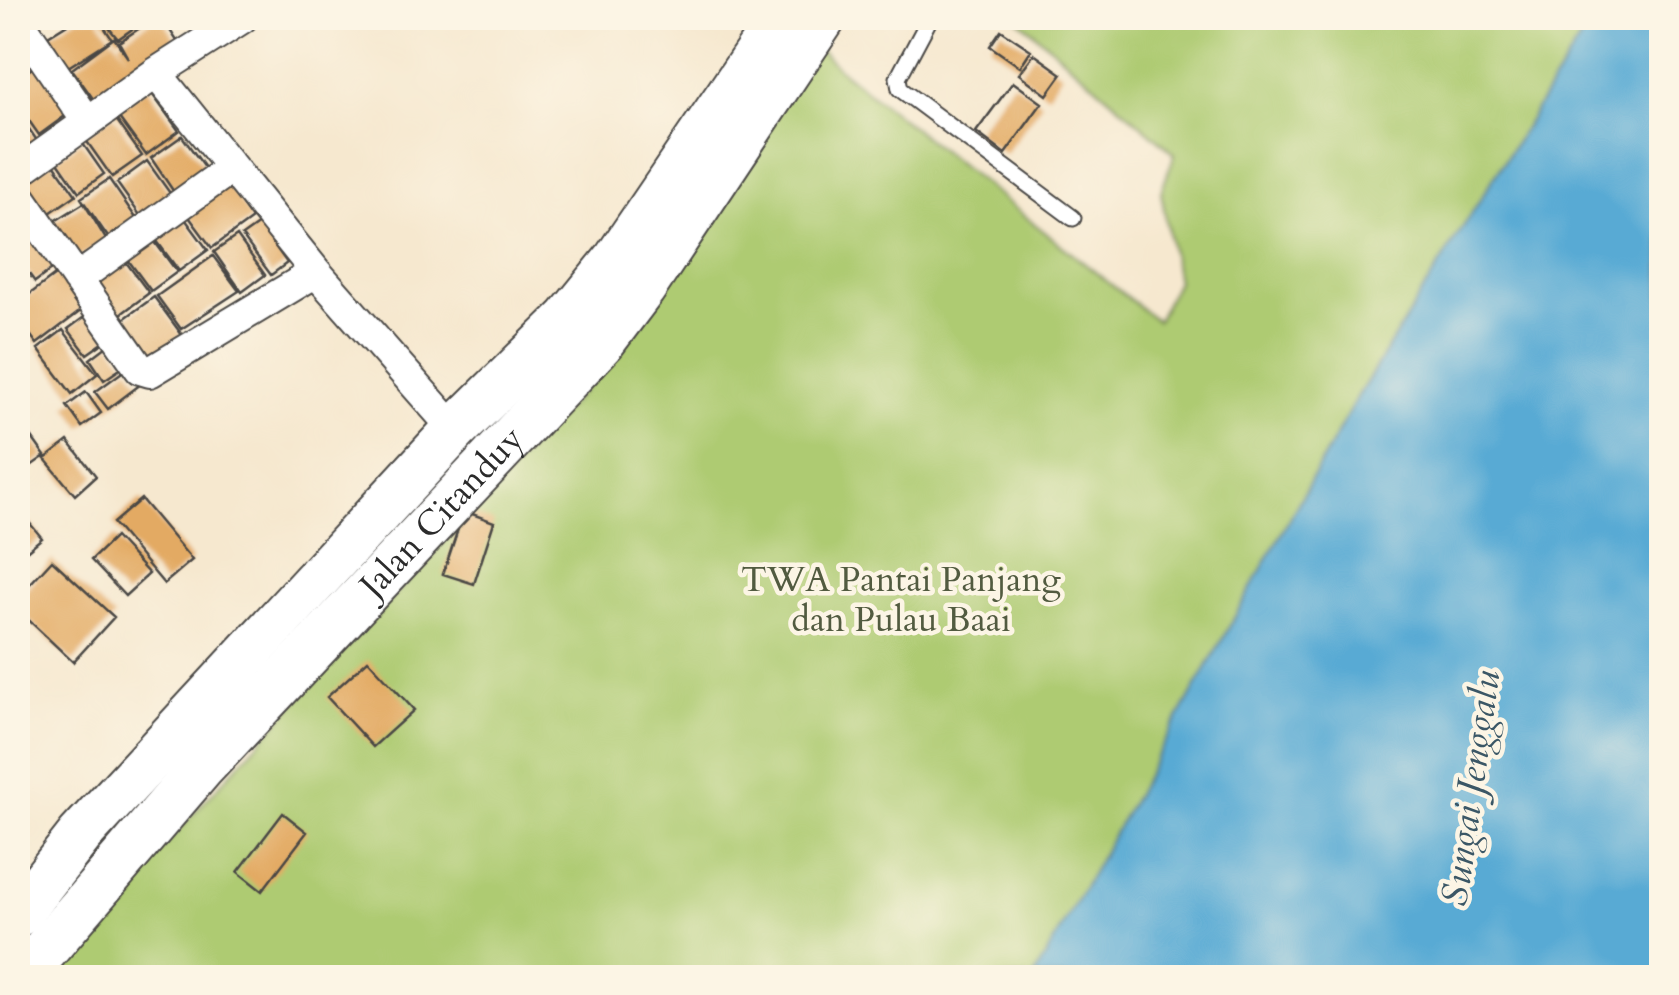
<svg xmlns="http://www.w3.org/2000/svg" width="1679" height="995" font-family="Cardo,serif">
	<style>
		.green { fill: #aecb72; stroke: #6c7b4e; stroke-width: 2.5 }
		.water { fill: #59aad4; stroke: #426a80; stroke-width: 2.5 }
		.building { fill: #e3aa64 }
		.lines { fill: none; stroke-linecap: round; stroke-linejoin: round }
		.lane-casing { stroke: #494744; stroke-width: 19 }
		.street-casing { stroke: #494744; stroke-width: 34 }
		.primary-casing { stroke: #494744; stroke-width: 49 }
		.lane { stroke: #fff; stroke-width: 15 }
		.street { stroke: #fff; stroke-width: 30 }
		.primary { stroke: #fff; stroke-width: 45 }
		.labels { text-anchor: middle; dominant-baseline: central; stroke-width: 9; stroke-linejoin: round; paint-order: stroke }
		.street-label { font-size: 35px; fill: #2b2b2b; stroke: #fcf5e5 }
		.park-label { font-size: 35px; fill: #525b40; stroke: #fcf5e5 }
		.water-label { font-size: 38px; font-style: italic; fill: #3b5766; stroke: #fcf5e5 }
	</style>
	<rect width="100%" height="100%" fill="#fcf5e5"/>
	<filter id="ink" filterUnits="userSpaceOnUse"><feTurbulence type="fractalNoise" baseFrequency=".01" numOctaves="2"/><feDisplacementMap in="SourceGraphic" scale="20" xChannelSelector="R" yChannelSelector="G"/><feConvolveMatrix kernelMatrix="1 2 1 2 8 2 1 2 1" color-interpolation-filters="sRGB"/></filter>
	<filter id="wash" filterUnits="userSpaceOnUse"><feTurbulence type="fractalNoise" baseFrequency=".0048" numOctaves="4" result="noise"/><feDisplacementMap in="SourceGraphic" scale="40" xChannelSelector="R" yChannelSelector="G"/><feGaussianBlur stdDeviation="2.25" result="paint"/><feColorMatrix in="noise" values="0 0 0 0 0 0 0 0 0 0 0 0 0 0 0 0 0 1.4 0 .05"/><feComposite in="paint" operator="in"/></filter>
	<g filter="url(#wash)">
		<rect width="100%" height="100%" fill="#f6e8cf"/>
		<path class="green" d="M1017 18H1661V977L42 978 619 351 814 43 838 68 1157 321 1177 281 1161 192 1175 154Z"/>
		<path class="water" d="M1593 18H1661V977H1034L1358 396Z"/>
		<g id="blocks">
			<path class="building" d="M77 18H98L112 39 68 67 48 36Z
				M101 18H148L118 39Z
				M155 18H162L181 47 94 100 72 69 114 38 128 58 119 42Z
				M1001 30 1031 50 1020 67 990 46Z
				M1034 54 1062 74 1047 95 1019 74Z
				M42 61 76 108 39 135 18 105V78Z
				M1013 82 1042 103 1005 154 976 132Z
				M147 87 179 131 146 155 114 111Z
				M18 113 38 142 18 157Z
				M113 115 142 156 112 177 83 136Z
				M182 136 208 172 176 195 151 158Z
				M81 141 104 174 79 192 56 159Z
				M52 161 76 195 44 217 21 183Z
				M147 161 172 196 142 218 117 183Z
				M109 179 138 221 110 240 81 198Z
				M225 181 252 219 212 248 184 210Z
				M84 203 107 241 75 260 52 223Z
				M180 212 208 250 179 271 151 233Z
				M259 224 287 263 271 275 242 236Z
				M27 227 56 266 35 282 18 259V234Z
				M149 234 177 272 151 291 123 253Z
				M237 236 265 275 242 292 214 252Z
				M120 254 149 293 117 317 88 278Z
				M213 256 239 291 181 329 157 296Z
				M59 272 86 307 37 344 18 318V303Z
				M154 297 182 335 148 360 121 321Z
				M91 312 110 338 87 354 68 329Z
				M63 330 97 374 72 394 38 349Z
				M111 343 126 365 104 380 90 359Z
				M129 367 141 384 108 409 95 392Z
				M86 392 101 413 82 427 67 406Z
				M28 432 45 456 18 475V439Z
				M68 441 96 476 75 495 45 459Z
				M141 499 192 560 164 584 113 523Z
				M18 509 42 538 18 558Z
				M464 511 494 522 474 584 443 574Z
				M115 537 149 574 125 596 91 560Z
				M52 560 114 617 73 662 18 610V597Z
				M368 660 414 710 373 747 327 697Z
				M283 813 307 832 262 891 238 872Z"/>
		</g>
	</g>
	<g filter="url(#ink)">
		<use href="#blocks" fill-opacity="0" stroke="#494744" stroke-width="2.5"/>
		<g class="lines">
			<g class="lane-casing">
				<path id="lane" d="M930 18 898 78 900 89 1073 218"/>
			</g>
			<g class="street-casing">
				<path id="street" d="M18 20 87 121
					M18 172 156 73
					M18 194 140 369 150 372 316 272 156 73 242 18
					M316 272 455 430
					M77 279 230 169"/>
			</g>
			<g class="primary-casing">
				<g id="primary">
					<path d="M18 914 80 835 455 430 569 318 616 260 781 18"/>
					<path id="s1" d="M21 978 201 768 603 341 643 288 823 18"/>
				</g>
			</g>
			<use href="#lane" class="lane"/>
			<use href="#street" class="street"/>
			<use href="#primary" class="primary"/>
		</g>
	</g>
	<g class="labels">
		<g class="street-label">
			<text stroke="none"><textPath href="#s1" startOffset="628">Jalan Citanduy</textPath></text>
		</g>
		<g class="park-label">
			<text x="901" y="580">TWA Pantai Panjang<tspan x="901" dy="40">dan Pulau Baai</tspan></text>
		</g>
		<g class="water-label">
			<text transform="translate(1471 788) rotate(-82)">Sungai Jenggalu</text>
		</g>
	</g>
	<rect width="1679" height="995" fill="none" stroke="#fcf5e5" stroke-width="60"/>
</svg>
